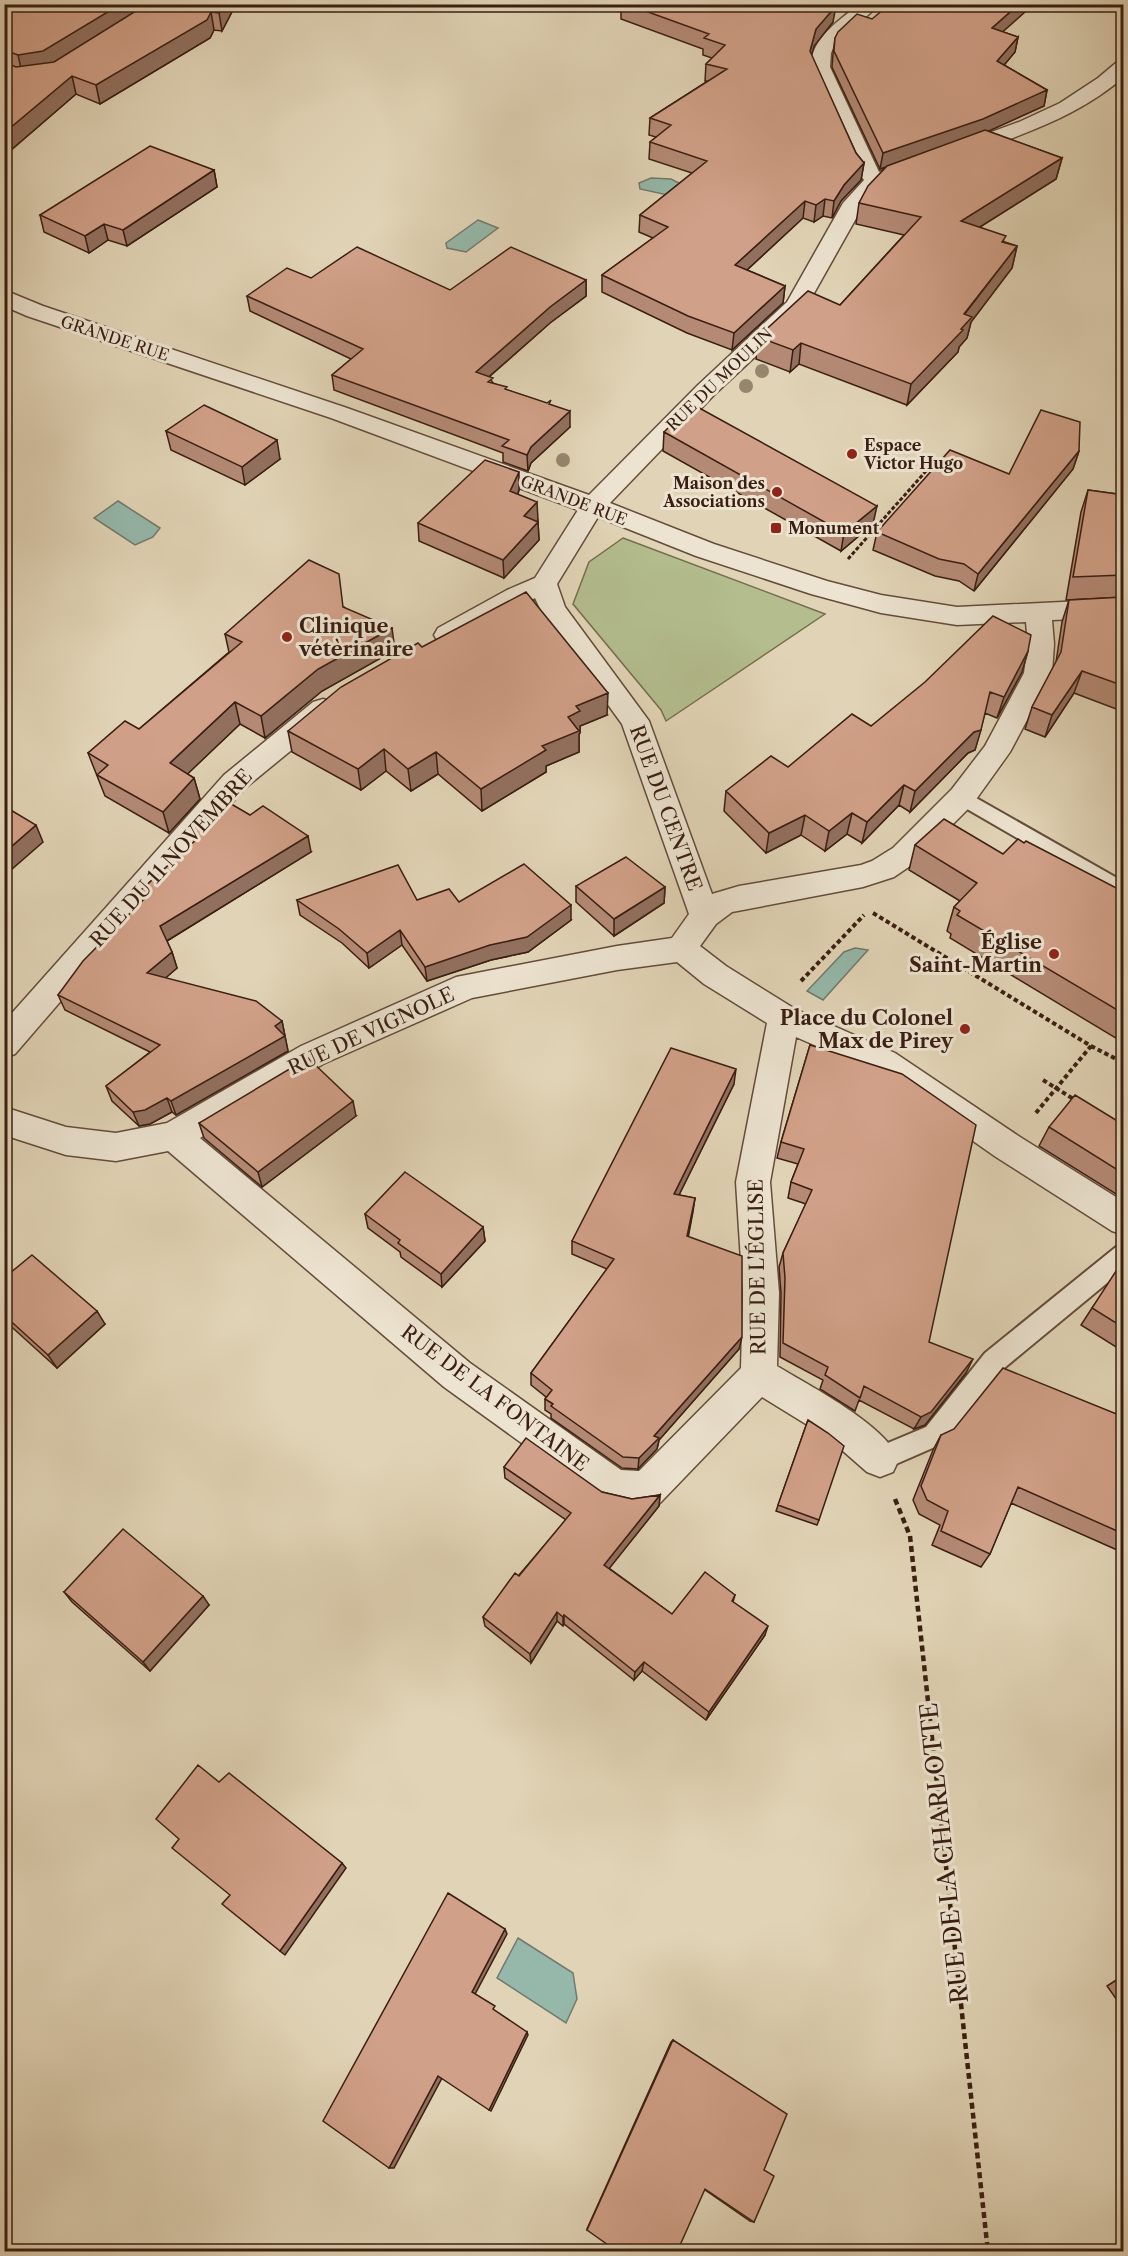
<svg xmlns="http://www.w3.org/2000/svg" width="1128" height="2256" font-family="'Libre Caslon Text',serif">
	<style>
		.green { fill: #b3bd8e; stroke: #766e50; stroke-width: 1.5 }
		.water { fill: #95b8aa; stroke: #717a6d; stroke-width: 1.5 }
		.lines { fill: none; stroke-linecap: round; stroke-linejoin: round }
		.service-casing { stroke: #644c3b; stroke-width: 4 }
		.minor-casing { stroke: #644c3b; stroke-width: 3 }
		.path-far2 { stroke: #3a1e12; stroke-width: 3; stroke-dasharray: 4 2; stroke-linecap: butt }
		.path-far1 { stroke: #3a1e12; stroke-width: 4; stroke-dasharray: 4.5 3; stroke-linecap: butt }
		.path { stroke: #3a1e12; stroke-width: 4.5; stroke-dasharray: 6 4; stroke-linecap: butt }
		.service { fill: #ece3d0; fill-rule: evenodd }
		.minor { fill: #ece3d0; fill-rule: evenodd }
		.tree { fill: #96866d }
		.wall { fill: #b48a75; stroke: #3a1e12; stroke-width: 1.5 }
		.shaded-wall { fill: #92705f; stroke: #3a1e12; stroke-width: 1.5 }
		.building { fill: #d1a088; stroke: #3a1e12; stroke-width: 1.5 }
		.poi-dot { fill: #8f2418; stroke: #ece3d0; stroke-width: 2 }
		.labels { text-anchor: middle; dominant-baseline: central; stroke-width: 6; stroke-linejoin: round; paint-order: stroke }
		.far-street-label { font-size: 16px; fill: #3a1e12; stroke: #ece3d0 }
		.far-poi-label { font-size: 16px; font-weight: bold; fill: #3a1e12; stroke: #ece3d0; text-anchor: start }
		.poi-label { font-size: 20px; font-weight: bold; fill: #3a1e12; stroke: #ece3d0; text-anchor: end }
		.street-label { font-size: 20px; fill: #3a1e12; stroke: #ece3d0 }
		.near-street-label { font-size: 24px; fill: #3a1e12; stroke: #ece3d0 }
	</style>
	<rect width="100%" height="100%" fill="#e1d4b6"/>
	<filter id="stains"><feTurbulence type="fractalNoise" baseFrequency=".00333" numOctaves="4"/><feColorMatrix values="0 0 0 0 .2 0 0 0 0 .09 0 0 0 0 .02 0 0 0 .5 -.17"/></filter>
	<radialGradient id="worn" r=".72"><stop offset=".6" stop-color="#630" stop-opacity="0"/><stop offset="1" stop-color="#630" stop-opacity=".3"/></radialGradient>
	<path class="green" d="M623 538 825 614 666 721 661 710 573 604 589 562Z"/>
	<path class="water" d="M651 178 671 179 681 184 672 196 640 189 639 183Z
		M478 220 498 228 466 252 447 248 446 243Z
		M118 501 160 528 153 537 135 545 94 518Z
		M855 948 868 950 823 1000 807 991 844 952Z
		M518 1938 573 1973 577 1999 566 2023 497 1978Z"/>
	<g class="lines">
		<g class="service-casing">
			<path id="service" d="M962 790 1124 882V900L955 802 952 797 955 792Z
				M1124 1244V1269L1003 1369 944 1443 880 1471 871 1468 867 1459 871 1450 926 1427 985 1353 1116 1247Z"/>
		</g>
		<g class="minor-casing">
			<path id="minor" d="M859 4H880L834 46 831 53 830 67 879 172 905 163 912 165 915 169 912 173 882 185 863 206 804 311 714 395 610 503 714 544 827 581 881 595 957 607 1124 599V617L1052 620 1054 644 1052 673 1010 752 972 805 913 864 894 877 863 887 732 912 716 924 700 946 726 966 795 1009 895 1053 1020 1137 1124 1202V1235L1112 1231 996 1157 873 1071 796 1037 770 1182 779 1293 777 1366C811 1387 883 1423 899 1459L893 1472 880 1477 867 1472 827 1437 762 1397 660 1503C641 1510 621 1508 602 1501L444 1387 168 1151 116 1161 66 1155 4 1135V1107L66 1127 116 1133 167 1123 301 1046 456 977 617 946 672 938 689 914 622 724 543 615 535 598 456 642 447 644 438 642 434 635 438 628 507 590 535 578 578 510 331 418 27 316 4 306V290L43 306 347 408 589 495 698 385 787 302 843 203 864 180 856 169 810 67C813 36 837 23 859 4ZM598 517 696 556 811 594 881 613 957 625 1026 622 1028 644 1024 673 985 746 952 789 893 848 872 861 861 865 739 886 712 894 649 721 565 607 557 584ZM677 962 704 984 767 1023 736 1182 743 1293 741 1368 639 1471 621 1470 470 1363 200 1138 323 1064 472 998 617 970Z
				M1124 60V77C1078 116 1023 135 967 154L960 156 953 154 950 150 953 146 1019 122 1060 103 1098 78 1117 62Z
				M323 699 333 702 337 709 333 716 244 789 15 1054 4 1058V1022L224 775 313 702Z"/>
		</g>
		<path class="path-far2" d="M848 559 926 471"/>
		<path class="path-far1" d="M873 913 1091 1046 1035 1114
			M801 981 864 915
			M1091 1046 1124 1063
			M1043 1080 1075 1100"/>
		<path class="path" d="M895 1499 910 1536 988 2252"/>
		<use href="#service" class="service"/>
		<use href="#minor" class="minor"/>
	</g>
	<g class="tree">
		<circle cx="762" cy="371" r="7"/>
		<circle cx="746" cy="386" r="7"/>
		<circle cx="563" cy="460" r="7"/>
	</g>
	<path class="wall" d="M4 4H236L222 31 214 30 210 38 100 104 76 94 4 156Z
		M621 4H832L833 22 814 46 811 55 856 153 864 163 861 180 841 201 832 218 823 216 814 222 803 218 747 270 785 286 783 303 732 350 687 333 602 292V275L653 238 639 232 640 215 692 173 649 159 650 142 656 137 649 135 650 118 708 81H705L706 64 712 58 703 55V49L621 19Z
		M872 19 1003 32 1018 37 1015 52 1004 65 1047 90 1044 106 988 131 1062 158 1056 179 980 227 1005 242 1017 246 1012 268 971 322 967 338 959 347 958 352 907 405 799 364 790 372 756 359 758 337 840 305 904 235 856 224 859 203 885 167 880 169 832 67 833 54 835 38Z
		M214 170 217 187 127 246 108 240 89 253 44 232 40 215Z
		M311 278 450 290 586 280V296L550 323 489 377 493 383 507 390 551 405 570 427 531 463 528 471 503 462V453L334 390 332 375 351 359 250 311 247 296Z
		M166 431 280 459 245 485 171 450Z
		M664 432 873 524 841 551 663 451Z
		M1079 451 1073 469 974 591 959 581 935 576 873 550 877 532 1009 474Z
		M519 490 518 494 538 520 537 521 538 522 539 540 504 578 419 541 418 523Z
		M1088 490 1124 495V597L1066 600 1081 512Z
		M1124 597V712L1074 693 1045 737 1025 729 1032 707 1056 662 1062 622 1069 600Z
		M344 607 395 650 322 691 265 738 240 724 187 774 194 778 200 799 169 833 105 796 88 753 139 729 229 652 225 634Z
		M422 647 607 715 580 726V733L579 734V752L546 766V772L482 811 438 774 411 791 386 771 361 790 292 752 288 731Z
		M1028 651 1022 672 997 718 985 713 975 750 968 753 910 812 899 805 862 843 847 834 825 851 801 835 766 853 724 811 726 791 788 767 871 726Z
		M191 832 311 852 167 941 172 952 177 968 165 978 282 1021 288 1051 176 1115 172 1112 150 1124 139 1126 112 1101 106 1086 150 1052 65 1010 58 995 142 901 139 892 194 842Z
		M915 845 1003 854 1124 892V1043L950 938 951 934 947 931 954 907 960 901 909 870Z
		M576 886 665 887 664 903 614 936 576 902Z
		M297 900H417L459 902 571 920 528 952 491 960 427 981 402 945 369 968 342 943 300 915Z
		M810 1045 929 1342 966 1373 925 1425 914 1429 859 1400 855 1411 820 1389 823 1380 780 1357 781 1293 779 1267 783 1253 806 1204 788 1198 791 1182 798 1164 777 1158 781 1142Z
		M734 1084 679 1195 695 1198 688 1236 739 1349 659 1440 657 1449 638 1469 622 1468 551 1418V1414L545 1410V1399L546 1397 531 1385V1373L607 1269 572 1254V1241Z
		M356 1116 262 1187 204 1138 199 1123Z
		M1124 1125V1199L1039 1146 1049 1127Z
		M365 1214 483 1227 485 1241 442 1287 401 1257 400 1252 368 1228Z
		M1124 1264V1352L1081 1325 1092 1308Z
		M4 1278 105 1324 57 1368 4 1320Z
		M1124 1417V1553L1011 1503 990 1554 981 1567 932 1545 940 1525 919 1514 913 1500 933 1450 941 1435Z
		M808 1420 819 1520 817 1525 776 1511Z
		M504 1467 602 1492 632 1499 660 1495 659 1506 609 1568 672 1614 735 1595 733 1602 765 1635 706 1720 642 1671 634 1680 564 1624 563 1626 557 1621 531 1663 485 1626 483 1617 566 1520 505 1478Z
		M64 1592 209 1605 150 1671 72 1602Z
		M1124 1975V2010L1107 1986Z
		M673 2040 764 2170 754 2222 750 2221 705 2190 587 2230V2229L671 2042Z"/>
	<path class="shaded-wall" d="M121 4H154L47 69 22 73 18 55Z
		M224 4H236L222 31 219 13Z
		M1019 4H1034L989 44 992 28Z
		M836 6 833 22 814 46 808 68 810 51 816 29Z
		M211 12 214 30 210 38 100 104 96 85Z
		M1018 37 1015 52 994 77 997 61Z
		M72 76 76 94 4 156V133Z
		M1047 90 1044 106 980 135 880 169 883 153Z
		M1062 158 1056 179 956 242 961 221Z
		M864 163 861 180 841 201 832 218 834 201 844 185Z
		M214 170 217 187 127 246 123 230Z
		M825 199 823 216 814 222 816 205Z
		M805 201 803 218 734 282 735 265Z
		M104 224 108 240 89 253 85 236Z
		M1017 246 1012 268 971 322 967 338 959 347 958 352 907 405 911 384Z
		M586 280V296L550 323 476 388V372L550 307Z
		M785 286 783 303 732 350 734 333Z
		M801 343 799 364 790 372 793 350Z
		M570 411V427L531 463 528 471 527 455 531 447Z
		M277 440 280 459 245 485 242 467Z
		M1079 451 1073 469 974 591 978 574Z
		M519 472V490L511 510 510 491Z
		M537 502 538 520 524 534V516Z
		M877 506 873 524 841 551 844 533Z
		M538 522 539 540 504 578 503 560Z
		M392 628 395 650 322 691 265 738 261 716 318 669Z
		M1028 651 1022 672 997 718 1004 697Z
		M1082 671 1074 693 1045 737 1052 715Z
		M608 693 607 715 580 726V733L579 734V752L546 766V772L482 811 481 789 542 746 568 717 576 706Z
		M235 702 240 724 176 785 170 763Z
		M981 730 975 750 968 753 910 812 915 791 974 732Z
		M384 749 386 771 361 790 358 769Z
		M436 752 438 774 411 791 408 769Z
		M194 778 200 799 169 833 163 812Z
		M904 785 899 805 862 843 867 822Z
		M852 813 847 834 825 851 829 831Z
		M805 815 801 835 766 853 769 833Z
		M36 825 43 842 4 876V853Z
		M308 836 311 852 165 942 160 926Z
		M665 887 664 903 614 936V919Z
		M571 905V920L528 952 491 960 427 981 425 967Z
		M400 930 402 945 369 968 367 953Z
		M172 952 177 968 153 989 147 973Z
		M282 1021 288 1051 176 1115 171 1101Z
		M736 1069 734 1084 673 1207 674 1194Z
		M167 1098 172 1112 150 1124 139 1126 133 1112Z
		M353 1101 356 1116 262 1187 258 1172Z
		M695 1198 693 1212 686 1249 687 1236Z
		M483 1227 485 1241 442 1287 441 1274Z
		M97 1311 105 1324 57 1368 48 1355Z
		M742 1337 739 1349 659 1440 657 1449 638 1469 639 1458 654 1436Z
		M973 1359 966 1373 925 1425 914 1429 921 1417Z
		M660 1495 659 1506 604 1575V1565Z
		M203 1596 209 1605 150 1671 143 1662Z
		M557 1612V1621L531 1663 530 1654Z
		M564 1615V1624L563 1626V1617Z
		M768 1626 765 1635 706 1720 709 1712Z
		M644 1662 642 1671 634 1680 635 1672Z
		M342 1863 346 1868 285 1955 280 1951Z
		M505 1929 507 1934 474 1996 472 1992Z
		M527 2032 528 2035 491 2111 489 2110Z
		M438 2076 442 2078 394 2168H389Z"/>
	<path class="building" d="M4 4H121L43 51 18 55 4 50Z
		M147 4H224L219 13 211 12 207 20 96 85 72 76 4 133V62L16 67 54 62Z
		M626 4H832L836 6 816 29 810 51 856 153 864 163 844 185 834 201 825 199 816 205 805 201 735 265 785 286 734 333 688 316 602 275 668 227 640 215 707 161 650 142 671 125 650 118 727 69 706 64 725 45 704 38 709 34Z
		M890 4H1019L992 28 1018 37 997 61 1047 90 983 119 883 153 834 51 835 38 838 32 857 14 872 19Z
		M985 130 1062 158 961 221 1006 236 1002 242 1017 246 964 314 972 317 961 329 963 330 911 384 801 343 793 350 758 337 808 291 840 305 921 217 859 203 868 186 887 166Z
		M150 146 214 170 123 230 104 224 85 236 40 215Z
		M357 247 450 290 511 247 586 280 550 307 476 372 493 378 488 382 507 387 505 389 547 403 551 400 549 404 570 411 531 447 527 455 502 446 509 440 332 375 363 349 247 296 287 268 311 278Z
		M692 404 877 506 844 533 664 432Z
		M204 405 277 440 242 467 166 431Z
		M1041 410 1080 422 1079 451 978 574 964 564 939 559 877 532 950 450 1009 474Z
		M485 460 519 472 510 491 537 502 524 516 538 522 503 560 418 523Z
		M1088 490 1124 495V575L1073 577Z
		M309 560 339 574 343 607 392 628 318 669 261 716 235 702 170 763 194 778 163 812 97 775 108 765 88 753 125 721 139 729 242 642 225 634Z
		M526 592 608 693 576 706 580 711 568 717 579 731 542 746 546 750 481 789 436 752 408 769 384 749 358 769 288 731 341 687 418 643 422 647Z
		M1124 597V686L1082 671 1052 715 1032 707 1061 652 1069 600Z
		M993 616 1031 635 1028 651 1004 697 990 692 981 730 974 732 915 791 904 785 867 822 852 813 829 831 805 815 769 833 726 791 771 756 788 767 852 714 871 726 925 682Z
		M221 798 250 815 263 806 308 836 160 926 172 952 147 973 256 1001 282 1021 275 1026 285 1036 171 1101 167 1098 145 1110 133 1112 106 1086 160 1045 58 995 83 961 146 897 139 892 199 837 191 832Z
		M4 806 36 825 4 853Z
		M944 819 1003 854 1018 839 1024 843 1026 841 1124 892V1014L957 915 960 911 954 907 977 883 915 845Z
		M626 857 665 887 614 919 576 886Z
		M524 864 571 905 527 937 490 945 425 967 400 930 367 953 339 929 297 900 398 865 417 900 449 889 459 902Z
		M810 1045 902 1074 976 1125 929 1342 973 1359 931 1412 921 1417 864 1386 860 1398 825 1375 828 1367 783 1343 785 1278 783 1253 812 1190 791 1182 804 1149 781 1142Z
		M671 1048 736 1069 674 1194 695 1198 687 1236 742 1256V1337L654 1436 659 1438 639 1458 623 1457 551 1406 553 1404 545 1399 552 1390 531 1373 614 1259 572 1241Z
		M308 1058 353 1101 258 1172 199 1123Z
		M1075 1095 1124 1125V1174L1049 1127Z
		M405 1172 483 1227 441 1274 398 1243 400 1240 365 1214Z
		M32 1255 97 1311 48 1355 4 1315V1278Z
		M1124 1264V1328L1092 1308 1118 1268Z
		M1003 1368 1124 1417V1534L1018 1487 990 1554 941 1531 948 1511 927 1500 921 1486 941 1435 954 1429Z
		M808 1420 828 1433 844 1446 819 1520 778 1505Z
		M526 1438 602 1492 632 1499 660 1495 604 1565 672 1614 705 1572 735 1595 732 1601 768 1626 709 1712 644 1662 635 1672 564 1615 563 1617 557 1612 530 1654 483 1617 515 1573 519 1576 571 1513 504 1467Z
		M123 1529 203 1596 143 1662 64 1592Z
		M198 1765 219 1782 229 1773 342 1863 280 1951 222 1904 230 1895 172 1848 179 1839 156 1819Z
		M448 1893 505 1929 472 1992 495 2006 493 2009 527 2032 489 2110 438 2076 389 2168 323 2121Z
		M1124 1979V1992L1117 1983Z
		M673 2040 787 2114 764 2170 774 2176 754 2222 705 2189 677 2252H618L587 2230Z"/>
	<g class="poi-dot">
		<circle cx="852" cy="454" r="6"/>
		<circle cx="777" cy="492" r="6"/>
		<rect x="770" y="522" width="12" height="12" rx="3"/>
		<circle cx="287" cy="637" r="6"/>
		<circle cx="1054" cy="954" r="6"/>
		<circle cx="965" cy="1029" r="6"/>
	</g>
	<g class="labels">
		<g class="far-street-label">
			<text transform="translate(115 338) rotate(18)">GRANDE RUE</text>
			<text transform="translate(719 379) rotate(-44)">RUE DU MOULIN</text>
			<text transform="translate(574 500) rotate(21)">GRANDE RUE</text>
		</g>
		<g class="far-poi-label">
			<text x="864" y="445">Espace<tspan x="864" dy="18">Victor Hugo</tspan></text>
			<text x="765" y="483" text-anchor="end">Maison des<tspan x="765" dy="18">Associations</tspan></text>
			<text x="788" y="528">Monument</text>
		</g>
		<g class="poi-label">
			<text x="299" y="626" text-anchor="start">Clinique<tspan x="299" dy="23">vétèrinaire</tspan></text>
			<text x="1042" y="942">Église<tspan x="1042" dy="23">Saint-Martin</tspan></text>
			<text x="953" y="1018">Place du Colonel<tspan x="953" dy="23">Max de Pirey</tspan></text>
		</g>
		<g class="street-label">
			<text transform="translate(666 808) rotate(70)">RUE DU CENTRE</text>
			<text transform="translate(171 858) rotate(-48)">RUE DU 11 NOVEMBRE</text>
			<text transform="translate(371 1031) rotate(-25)">RUE DE VIGNOLE</text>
			<text transform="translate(757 1267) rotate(-91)">RUE DE L'ÉGLISE</text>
			<text transform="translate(495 1398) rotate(37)">RUE DE LA FONTAINE</text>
		</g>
		<g class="near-street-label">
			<text transform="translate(944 1853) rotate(-96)">RUE DE LA CHARLOTTE</text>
		</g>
	</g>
	<rect width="1128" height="2256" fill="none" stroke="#e1d4b6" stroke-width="24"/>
	<rect x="6" y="6" width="1116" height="2244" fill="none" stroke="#3a1e12" stroke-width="3"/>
	<rect x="12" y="12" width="1104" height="2232" fill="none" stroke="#3a1e12" stroke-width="1.5"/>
	<rect width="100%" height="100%" filter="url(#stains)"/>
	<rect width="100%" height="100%" fill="url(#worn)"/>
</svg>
